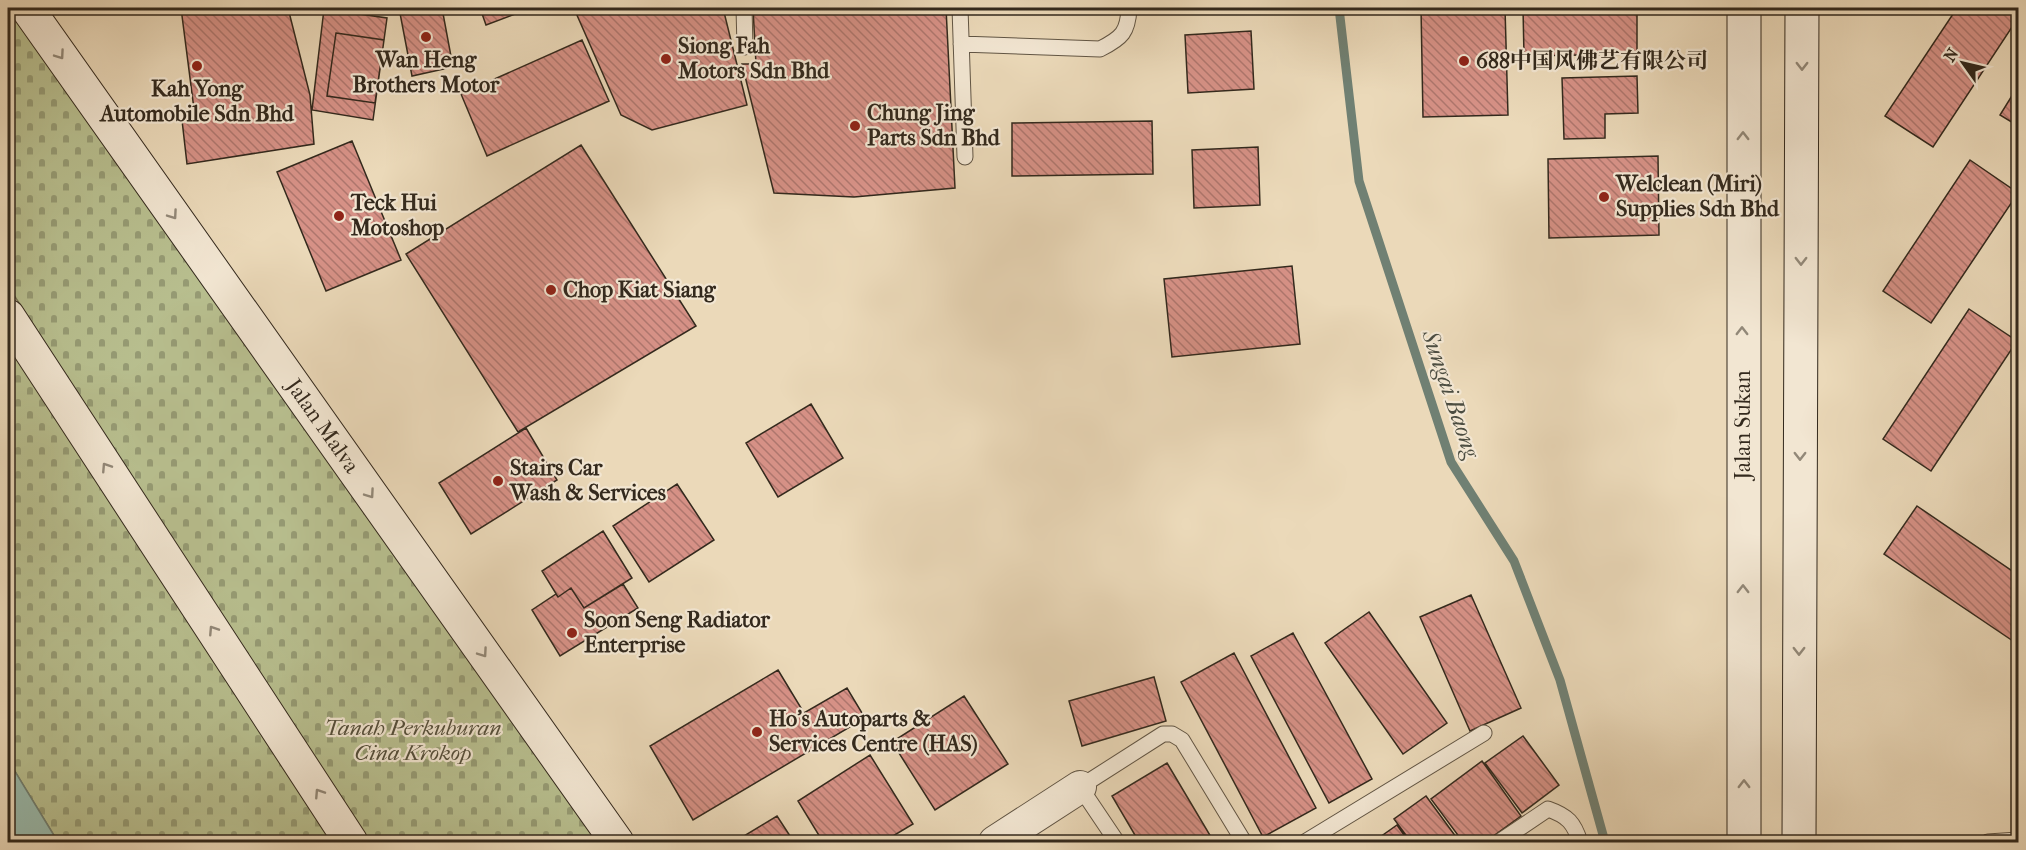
<svg xmlns="http://www.w3.org/2000/svg" width="2026" height="850" font-family="'IM FELL French Canon','Noto Serif SC',serif">
	<style>
		.cemetery { fill: url(#cemetery-stones); stroke: #767456; stroke-width: 1.5 }
		.water { fill: #99baac; stroke: #708073; stroke-width: 1.5 }
		.lines { fill: none; stroke-linecap: round; stroke-linejoin: round }
		.stream { stroke: #708073; stroke-width: 9 }
		.building { fill: url(#building-back-hatch); stroke: #33291d; stroke-width: 1.5 }
		.lane-casing { stroke: #615544; stroke-width: 17 }
		.street-casing { stroke: #615544; stroke-width: 34 }
		.secondary-casing { stroke: #33291d; stroke-width: 35 }
		.lane { stroke: #f2e6d2; stroke-width: 15 }
		.street { stroke: #f2e6d2; stroke-width: 32 }
		.secondary { stroke: #f2e6d2; stroke-width: 33 }
		.oneway { stroke: #928878 }
		.poi-dot { fill: #8f2418; stroke: #f2e6d2; stroke-width: 2 }
		.labels { text-anchor: middle; dominant-baseline: central; stroke-width: 4.5; stroke-linejoin: round; paint-order: stroke }
		.poi-label { font-size: 22px; font-weight: bold; fill: #33291d; stroke: #f2e6d2; text-anchor: start }
		.street-label { font-size: 22px; fill: #33291d; stroke: #f2e6d2 }
		.park-label { font-size: 22px; font-style: italic; fill: #544e3a; stroke: #f2e6d2 }
		.water-label { font-size: 24px; font-style: italic; fill: #4c4d41; stroke: #f2e6d2 }
	</style>
	<defs>
		<pattern id="cemetery-stones" width="16" height="16" patternUnits="userSpaceOnUse" patternTransform="scale(1.5)"><rect width="16" height="16" fill="#b8bf8f"/><path d="M2 7V4a2 2 0 0 1 4 0v3zM10 15v-3a2 2 0 0 1 4 0v3z" fill="#969b74"/></pattern>
		<pattern id="building-back-hatch" width="6" height="6" patternUnits="userSpaceOnUse" patternTransform="scale(1.5)"><rect width="6" height="6" fill="#d69186"/><path d="M-1 5l2 2M0 0l6 6M5-1l2 2" fill="none" stroke="#ae766d"/></pattern>
	</defs>
	<rect width="100%" height="100%" fill="#ebd9b9"/>
	<filter id="stains"><feTurbulence type="fractalNoise" baseFrequency=".00333" numOctaves="4"/><feColorMatrix values="0 0 0 0 .2 0 0 0 0 .09 0 0 0 0 .02 0 0 0 .5 -.17"/></filter>
	<radialGradient id="worn" r=".72"><stop offset=".6" stop-color="#630" stop-opacity="0"/><stop offset="1" stop-color="#630" stop-opacity=".3"/></radialGradient>
	<path class="cemetery" d="M8 8H11L599 842H368L8 286Z
		M8 340 333 842H58L8 760Z"/>
	<path class="water" d="M8 760 58 842H8Z"/>
	<g class="lines">
		<path class="stream" d="M1339 8 1359 181 1451 462 1514 561 1560 680 1605 842"/>
	</g>
	<path class="building" d="M181 8H288L310 95 314 144 187 164 182 120 195 117Z
		M399 8H442L453 67 412 76Z
		M480 8H531L486 25Z
		M570 8H723L747 105 652 130 621 115 576 13Z
		M753 8H946L955 188 854 197 774 193 742 64H756Z
		M1421 8H1505L1508 115 1423 117Z
		M1523 8H1637V54L1524 56Z
		M1957 8H2005L2018 18 1933 147 1885 116Z
		M324 9 387 18 373 120 312 110Z
		M1251 31 1254 89 1188 93 1185 35Z
		M336 33 384 40 375 103 327 96Z
		M582 40 609 101 487 156 461 94Z
		M1637 76 1638 113 1605 114V138L1564 139 1562 78Z
		M2013 94 2018 97V126L2000 115Z
		M1152 121 1153 174 1012 176V123Z
		M352 141 401 260 326 291 277 172Z
		M581 145 696 326 518 432 406 254Z
		M1258 147 1260 205 1194 208 1192 150Z
		M1658 156 1659 235 1549 238 1548 159Z
		M1970 160 2018 193 1931 323 1883 291Z
		M1292 266 1300 344 1172 357 1164 279Z
		M1969 309 2017 341 1931 471 1883 439Z
		M811 404 843 458 778 497 746 443Z
		M526 428 557 480 471 534 439 483Z
		M677 484 714 540 649 582 613 526Z
		M1917 506 2018 575V633L2013 641 1884 554Z
		M603 531 632 578 584 608 571 588 558 597 542 571Z
		M623 584 638 608 560 656 532 610 556 594 558 597 571 588 584 608Z
		M1471 595 1521 708 1470 731 1420 617Z
		M1369 612 1447 723 1403 754 1325 643Z
		M1293 633 1372 779 1329 803 1251 656Z
		M1234 653 1316 808 1263 837 1181 682Z
		M778 670 804 713 847 688 865 718 693 820 650 746Z
		M1154 677 1166 721 1082 746 1069 701Z
		M964 696 1008 764 935 810 892 742Z
		M1523 736 1559 785 1522 813 1485 763Z
		M870 755 913 824 883 842H823L798 801Z
		M1482 761 1521 816 1485 842H1463L1431 799Z
		M1167 763 1214 842H1139L1112 796Z
		M1426 796 1459 841 1458 842H1411L1394 819Z
		M777 816 794 842H734Z
		M1397 825 1409 842H1373Z"/>
	<g class="lines">
		<g class="lane-casing">
			<path id="lane" d="M744 8 745 47
				M960 8 965 157
				M961 44 1100 49C1122 38 1128 32 1129 8
				M1117 842 1080 787 1163 734H1172L1182 740 1244 842
				M1305 842 1484 733
				M1499 842 1548 809C1568 816 1574 823 1580 842
				M1988 842 2018 840"/>
		</g>
		<g class="street-casing">
			<path id="street" d="M995 842 1080 787"/>
		</g>
		<g class="secondary-casing">
			<g id="secondary">
				<path id="s1" d="M27 8 617 842"/>
				<path d="M8 316 351 842"/>
				<path d="M1744 842V8"/>
				<path d="M1799 842 1802 8"/>
			</g>
		</g>
		<use href="#lane" class="lane"/>
		<use href="#street" class="street"/>
		<use href="#secondary" class="secondary"/>
	</g>
	<defs><path id="oneway-chevron" d="M-2-3.5L2.5 0L-2 3.5" fill="none" stroke-width="1.6" stroke-linecap="round" stroke-linejoin="round" transform="scale(1.5)"/></defs>
	<g class="oneway">
		<use href="#oneway-chevron" transform="translate(60 55) rotate(55)"/>
		<use href="#oneway-chevron" transform="translate(1802 66) rotate(90)"/>
		<use href="#oneway-chevron" transform="translate(1743 136) rotate(-90)"/>
		<use href="#oneway-chevron" transform="translate(173 215) rotate(55)"/>
		<use href="#oneway-chevron" transform="translate(1801 261) rotate(90)"/>
		<use href="#oneway-chevron" transform="translate(1742 331) rotate(-90)"/>
		<use href="#oneway-chevron" transform="translate(1800 456) rotate(90)"/>
		<use href="#oneway-chevron" transform="translate(106 467) rotate(-123)"/>
		<use href="#oneway-chevron" transform="translate(370 494) rotate(55)"/>
		<use href="#oneway-chevron" transform="translate(1743 589) rotate(-90)"/>
		<use href="#oneway-chevron" transform="translate(213 630) rotate(-123)"/>
		<use href="#oneway-chevron" transform="translate(1799 651) rotate(90)"/>
		<use href="#oneway-chevron" transform="translate(483 653) rotate(55)"/>
		<use href="#oneway-chevron" transform="translate(1744 784) rotate(-90)"/>
		<use href="#oneway-chevron" transform="translate(319 793) rotate(-123)"/>
	</g>
	<g class="poi-dot">
		<circle cx="426" cy="37" r="6"/>
		<circle cx="666" cy="59" r="6"/>
		<circle cx="1464" cy="61" r="6"/>
		<circle cx="197" cy="66" r="6"/>
		<circle cx="855" cy="126" r="6"/>
		<circle cx="1604" cy="197" r="6"/>
		<circle cx="339" cy="216" r="6"/>
		<circle cx="551" cy="290" r="6"/>
		<circle cx="498" cy="481" r="6"/>
		<circle cx="572" cy="633" r="6"/>
		<circle cx="757" cy="732" r="6"/>
	</g>
	<g class="labels">
		<g class="poi-label">
			<text x="678" y="46">Siong Fah<tspan x="678" dy="25">Motors Sdn Bhd</tspan></text>
			<text x="426" y="60" text-anchor="middle">Wan Heng<tspan x="426" dy="25">Brothers Motor</tspan></text>
			<text x="1476" y="61">688中国风佛艺有限公司</text>
			<text x="197" y="89" text-anchor="middle">Kah Yong<tspan x="197" dy="25">Automobile Sdn Bhd</tspan></text>
			<text x="867" y="113">Chung Jing<tspan x="867" dy="25">Parts Sdn Bhd</tspan></text>
			<text x="1616" y="184">Welclean (Miri)<tspan x="1616" dy="25">Supplies Sdn Bhd</tspan></text>
			<text x="351" y="203">Teck Hui<tspan x="351" dy="25">Motoshop</tspan></text>
			<text x="563" y="290">Chop Kiat Siang</text>
			<text x="510" y="468">Stairs Car<tspan x="510" dy="25">Wash &amp; Services</tspan></text>
			<text x="584" y="620">Soon Seng Radiator<tspan x="584" dy="25">Enterprise</tspan></text>
			<text x="769" y="719">Ho's Autoparts &amp;<tspan x="769" dy="25">Services Centre (HAS)</tspan></text>
		</g>
		<g class="street-label">
			<text stroke="none"><textPath href="#s1" startOffset="512">Jalan Malva</textPath></text>
			<text transform="translate(1743 425) rotate(-90)">Jalan Sukan</text>
		</g>
		<g class="park-label">
			<text x="413" y="728">Tanah Perkuburan<tspan x="413" dy="25">Cina Krokop</tspan></text>
		</g>
		<g class="water-label">
			<text transform="translate(1451 394) rotate(71)">Sungai Baong</text>
		</g>
	</g>
	<rect width="2026" height="850" fill="none" stroke="#ebd9b9" stroke-width="30"/>
	<rect x="9" y="9" width="2008" height="832" fill="none" stroke="#33291d" stroke-width="3"/>
	<rect x="15" y="15" width="1996" height="820" fill="none" stroke="#33291d" stroke-width="1.5"/>
	<g transform="translate(1963 63) rotate(304)" stroke="#f2e6d2" stroke-width="4.5" paint-order="stroke">
	<path d="M0-4.5L10 22L0 15L-10 22Z" fill="#33291d"/>
	<text y="-9" font-size="16" font-weight="bold" text-anchor="middle" fill="#33291d">N</text>
	</g>
	<rect width="100%" height="100%" filter="url(#stains)"/>
	<rect width="100%" height="100%" fill="url(#worn)"/>
</svg>
